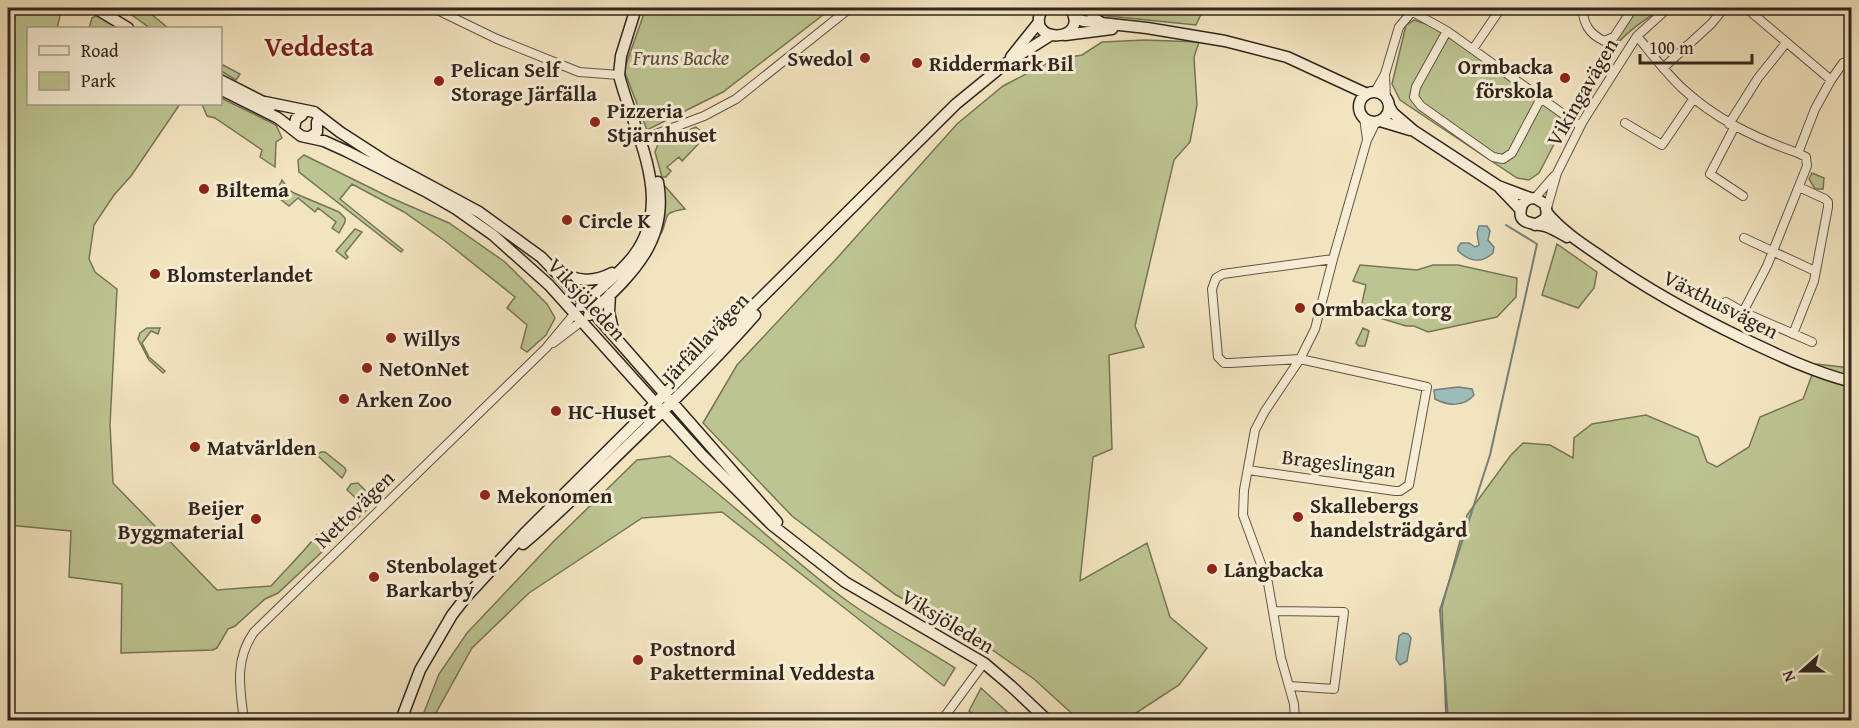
<svg xmlns="http://www.w3.org/2000/svg" width="1859" height="728" font-family="'Gentium Book Plus',serif">
	<style>
		.green { fill: #bcc491; stroke: #767558; stroke-width: 1.5 }
		.water { fill: #9dbdb9; stroke: #71817b; stroke-width: 1.5 }
		.lines { fill: none; stroke-linecap: round; stroke-linejoin: round }
		.stream { stroke: #71817b; stroke-width: 2 }
		.street-casing { stroke: #605646; stroke-width: 10 }
		.secondary-casing { stroke: #30261e; stroke-width: 13 }
		.street { stroke: #f7edd5; stroke-width: 8 }
		.secondary { stroke: #f7edd5; stroke-width: 10 }
		.rail { stroke: #30261e; stroke-width: 2; stroke-dasharray: 10 10; stroke-linecap: butt }
		.poi-dot { fill: #8f2418; stroke: #f7edd5; stroke-width: 2 }
		.labels { text-anchor: middle; dominant-baseline: central; stroke-width: 6; stroke-linejoin: round; paint-order: stroke }
		.park-label { font-size: 21px; font-style: italic; fill: #534e3b; stroke: #f7edd5 }
		.poi-label { font-size: 21px; font-weight: bold; fill: #30261e; stroke: #f7edd5; text-anchor: start }
		.street-label { font-size: 21px; fill: #30261e; stroke: #f7edd5 }
		.district-label { font-size: 27px; font-weight: bold; fill: #7a1f14; stroke: #f7edd5 }
	</style>
	<rect width="100%" height="100%" fill="#f2e4bf"/>
	<filter id="stains"><feTurbulence type="fractalNoise" baseFrequency=".00333" numOctaves="4"/><feColorMatrix values="0 0 0 0 .2 0 0 0 0 .09 0 0 0 0 .02 0 0 0 .5 -.17"/></filter>
	<radialGradient id="worn" r=".72"><stop offset=".6" stop-color="#630" stop-opacity="0"/><stop offset="1" stop-color="#630" stop-opacity=".3"/></radialGradient>
	<path class="green" d="M16 8H62L57 28H28V104H180L131 176 114 195 94 225 89 259 95 272 117 289 110 425 113 483 217 590 271 586C288 567 305 551 320 531L327 536 358 500 347 490 351 484 358 483 370 495 372 505 278 593 265 599 235 626 228 629 217 648 213 650 121 653 122 584 69 577 71 531 8 525V67Z
		M112 8H144L168 28H150L126 11Z
		M646 8H832L723 92 647 130 624 70Z
		M1093 8H1204L1196 25 1098 15Z
		M1638 8H1662C1647 19 1631 28 1619 42L1617 39Z
		M99 14 118 28H89L92 18Z
		M1414 20 1447 31 1541 98 1560 117 1564 125 1539 173 1529 180 1517 178 1400 100 1392 84 1406 25Z
		M1145 40 1199 42 1194 57 1197 105 1190 142 1174 160 1135 326 1144 347 1109 355 1112 449 1093 457 1080 581 1147 543 1170 617 1207 648 1179 685 1136 713 1109 720H1079L1034 679 971 635 896 595 792 516 703 423 737 365 838 257 957 124 1003 86 1053 60 1082 55 1102 42Z
		M221 64 240 74 236 80 221 71Z
		M221 98 276 125 282 138 276 142 275 167 260 157 262 150 215 118 207 116 202 104H220Z
		M696 127 705 135 704 138 682 161 679 157 667 167 671 171 666 177H662L655 152 658 144Z
		M304 155 389 197 449 223 505 262 547 304 555 318 546 335 527 352 521 348 527 325 507 308 515 297 445 241 404 212 352 184 340 199 403 250 401 252 299 172 298 160Z
		M1812 173 1824 178 1823 189H1815L1809 179Z
		M282 180 288 189 294 193 339 212 345 218V222L339 233 332 228 336 222 318 208 315 212 298 198 289 206 275 195Z
		M664 185 685 209C660 213 670 216 661 234L665 214Z
		M355 229 362 232 345 253 348 257 346 259 336 251Z
		M1557 244 1597 272 1594 288 1578 308 1542 295Z
		M1360 265 1417 270 1433 265H1458L1517 278 1516 297 1497 317 1428 332 1414 326H1406L1360 312 1366 285 1353 281Z
		M147 328H160L158 334 151 331 142 343 149 357 165 371 163 373 149 360 138 339 140 333Z
		M1363 328 1369 331 1365 346H1359L1356 343Z
		M1816 364 1851 368V720H1446L1442 607 1467 515 1511 455 1523 443 1550 445 1573 458 1574 438 1592 424 1646 415 1698 437 1707 462 1717 467 1749 447 1760 417 1803 399Z
		M321 452H325L345 468 346 471 342 478 317 455Z
		M670 456C732 501 785 555 846 600 880 625 919 645 955 668L944 686 722 512 642 518 529 593 472 648 432 720H421L439 674 467 633 553 542 637 460Z
		M981 688 1016 720H981L969 711Z"/>
	<path class="water" d="M1479 226H1487L1490 231 1488 240 1494 247 1493 253C1481 264 1470 262 1458 251V247L1461 243H1469L1475 247 1479 245 1477 233Z
		M1458 387 1472 389 1474 395C1464 407 1448 406 1435 399L1434 390Z
		M1403 633 1408 634 1411 638 1407 661 1400 665 1396 659 1399 636Z"/>
	<g class="lines">
		<path class="stream" d="M1448 720 1440 610 1490 455 1537 244 1506 225"/>
		<g class="street-casing">
			<path id="street" d="M433 8 497 39 579 72 619 75
				M1582 8C1584 24 1588 33 1604 41L1614 37 1633 8
				M1411 11 1447 31 1580 126
				M1447 31 1416 87 1414 97 1421 106 1493 157 1503 159 1512 153 1541 98
				M1637 36C1651 53 1665 72 1682 88 1715 119 1755 138 1798 153L1815 109 1831 80 1746 8
				M1473 49 1501 8
				M1663 68 1711 24 1724 8
				M1385 75 1386 98
				M1831 80 1843 63
				M1375 92 1385 74 1399 27 1415 8
				M1364 118 1367 139
				M1625 123 1662 145 1694 98
				M1729 124 1758 78 1786 43
				M1735 126 1710 174 1743 196
				M640 140 704 116 736 99 850 8
				M1535 198 1554 176
				M1547 208 1557 173 1583 121 1637 36 1668 8
				M1744 238 1815 271
				M1726 302 1743 312 1812 342
				M1743 312 1767 266 1807 166 1806 157 1798 153
				M1793 334 1814 281 1828 207V202L1825 199 1799 187
				M553 343 582 321
				M1248 470 1395 491H1400L1409 485 1427 387 1300 359 1230 363H1224L1218 357 1212 289 1216 278 1223 274 1333 259
				M1274 611 1344 612 1334 689 1289 686
				M244 720C240 689 234 660 254 632L546 348 575 313
				M942 720 984 663
				M1295 720 1294 704 1281 658 1268 583 1243 515 1244 490 1255 430 1265 411 1300 359 1315 329 1333 259 1367 140 1376 122"/>
		</g>
		<g class="secondary-casing">
			<path id="secondary" d="M95 8 128 28
				M1043 8C1021 45 1093 44 1070 8
				M1089 8 1095 19 1102 23
				M1074 17 1083 21 1147 28 1225 41 1287 57 1367 94
				M1065 35 1112 29
				M1011 57 1039 22
				M220 80 271 106
				M220 89 278 118 301 136 324 141 346 151 425 191 456 209 493 235 549 285 702 455 772 525 845 582 984 663 1011 686 1047 720
				M1359 107a15 15 0 1 1 30 0a15 15 0 1 1-30 0Z
				M265 102 314 112 340 132 388 163 479 212 541 257 578 295 777 522
				M1389 106 1393 113 1414 131 1498 186 1530 198
				M1380 121 1410 130
				M294 129 296 119 302 115
				M310 137 317 132V122
				M1500 188 1520 209
				M1547 213C1561 230 1582 244 1600 256 1645 288 1692 314 1742 338 1780 356 1811 371 1852 382
				M1535 225 1545 219 1547 213 1545 204 1535 198C1528 198 1522 201 1521 209 1517 225 1535 223 1545 226 1552 228 1560 233 1567 237
				M559 272C578 281 593 283 612 273
				M610 294 609 312 614 334
				M581 306C599 289 620 274 634 255 676 199 633 132 619 75L621 56 636 8
				M589 315C629 277 669 243 658 182
				M523 544C559 514 592 480 626 447 670 404 715 361 755 315
				M401 720 420 670 452 615 466 597 526 532 956 104 1005 64 1051 35"/>
		</g>
		<use href="#street" class="street"/>
		<use href="#secondary" class="secondary"/>
		<path class="rail" d="M8 26 10 8"/>
	</g>
	<g class="poi-dot">
		<circle cx="865" cy="58" r="6"/>
		<circle cx="917" cy="63" r="6"/>
		<circle cx="1565" cy="78" r="6"/>
		<circle cx="439" cy="81" r="6"/>
		<circle cx="595" cy="122" r="6"/>
		<circle cx="204" cy="189" r="6"/>
		<circle cx="567" cy="220" r="6"/>
		<circle cx="155" cy="274" r="6"/>
		<circle cx="1300" cy="308" r="6"/>
		<circle cx="391" cy="338" r="6"/>
		<circle cx="367" cy="368" r="6"/>
		<circle cx="344" cy="399" r="6"/>
		<circle cx="556" cy="411" r="6"/>
		<circle cx="195" cy="447" r="6"/>
		<circle cx="485" cy="495" r="6"/>
		<circle cx="1298" cy="517" r="6"/>
		<circle cx="256" cy="519" r="6"/>
		<circle cx="1212" cy="569" r="6"/>
		<circle cx="374" cy="577" r="6"/>
		<circle cx="638" cy="660" r="6"/>
	</g>
	<g class="labels">
		<g class="park-label">
			<text x="681" y="57">Fruns Backe</text>
		</g>
		<g class="poi-label">
			<text x="853" y="58" text-anchor="end">Swedol</text>
			<text x="929" y="63">Riddermark Bil</text>
			<text x="1553" y="66" text-anchor="end">Ormbacka<tspan x="1553" dy="24">förskola</tspan></text>
			<text x="451" y="69">Pelican Self<tspan x="451" dy="24">Storage Järfälla</tspan></text>
			<text x="607" y="110">Pizzeria<tspan x="607" dy="24">Stjärnhuset</tspan></text>
			<text x="216" y="189">Biltema</text>
			<text x="579" y="220">Circle K</text>
			<text x="167" y="274">Blomsterlandet</text>
			<text x="1312" y="308">Ormbacka torg</text>
			<text x="403" y="338">Willys</text>
			<text x="379" y="368">NetOnNet</text>
			<text x="356" y="399">Arken Zoo</text>
			<text x="568" y="411">HC-Huset</text>
			<text x="207" y="447">Matvärlden</text>
			<text x="497" y="495">Mekonomen</text>
			<text x="1310" y="505">Skallebergs<tspan x="1310" dy="24">handelsträdgård</tspan></text>
			<text x="244" y="507" text-anchor="end">Beijer<tspan x="244" dy="24">Byggmaterial</tspan></text>
			<text x="386" y="565">Stenbolaget<tspan x="386" dy="24">Barkarby</tspan></text>
			<text x="1224" y="569">Långbacka</text>
			<text x="650" y="648">Postnord<tspan x="650" dy="24">Paketterminal Veddesta</tspan></text>
		</g>
		<g class="street-label">
			<text transform="translate(1582 92) rotate(-60)">Vikingavägen</text>
			<text transform="translate(587 299) rotate(47)">Viksjöleden</text>
			<text transform="translate(1721 304) rotate(27)">Växthusvägen</text>
			<text transform="translate(705 338) rotate(-47)">Järfällavägen</text>
			<text transform="translate(1339 463) rotate(7)">Brageslingan</text>
			<text transform="translate(354 509) rotate(-44)">Nettovägen</text>
			<text transform="translate(948 621) rotate(31)">Viksjöleden</text>
		</g>
		<g class="district-label">
			<text x="319" y="46">Veddesta</text>
		</g>
	</g>
	<rect width="1859" height="728" fill="none" stroke="#f2e4bf" stroke-width="30"/>
	<rect x="9" y="9" width="1841" height="710" fill="none" stroke="#30261e" stroke-width="3"/>
	<rect x="15" y="15" width="1829" height="698" fill="none" stroke="#30261e" stroke-width="1.5"/>
	<rect x="27" y="27" width="195" height="78" fill="#f7edd5" stroke="#a79d8c" stroke-width="1.5"/>
	<rect x="39" y="46" width="30" height="9" fill="#f7edd5" stroke="#a79d8c" stroke-width="1.5"/>
	<text x="81" y="57" font-size="18" fill="#30261e">Road</text>
	<rect x="39" y="72" width="30" height="18" fill="#bcc491" stroke="#a79d8c" stroke-width="1.5"/>
	<text x="81" y="87" font-size="18" fill="#30261e">Park</text>
	<g transform="translate(1802 671) rotate(249)" stroke="#f7edd5" stroke-width="4.5" paint-order="stroke">
	<path d="M0-4.5L10 22L0 15L-10 22Z" fill="#30261e"/>
	<text y="-9" font-size="16" font-weight="bold" text-anchor="middle" fill="#30261e">N</text>
	</g>
	<path d="M1640 54v9h112v-9" fill="none" stroke="#30261e" stroke-width="3"/>
	<text x="1649" y="54" font-size="18" fill="#30261e" stroke="#f7edd5" stroke-width="4.5" paint-order="stroke">100 m</text>
	<rect width="100%" height="100%" filter="url(#stains)"/>
	<rect width="100%" height="100%" fill="url(#worn)"/>
</svg>
